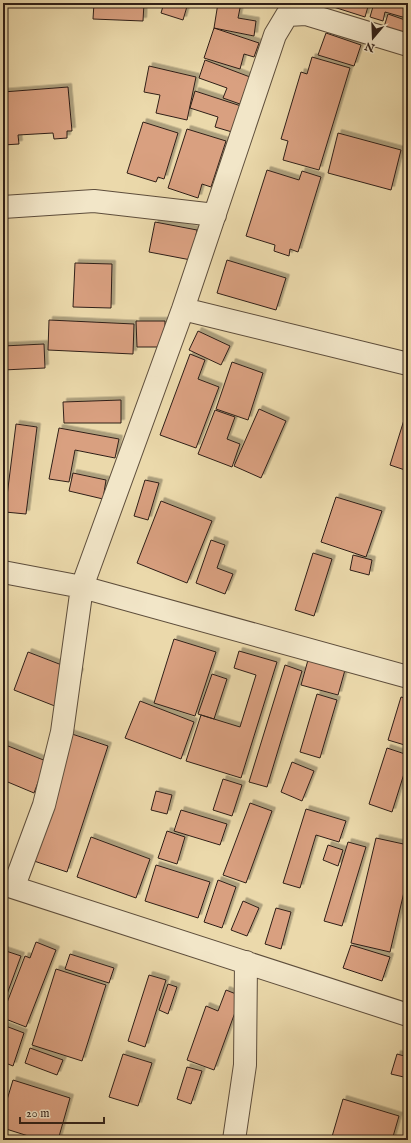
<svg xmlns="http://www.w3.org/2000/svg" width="411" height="1143" font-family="'IM FELL English',serif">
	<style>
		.building { fill: #d9a080; stroke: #2f1f17; filter: url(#shadow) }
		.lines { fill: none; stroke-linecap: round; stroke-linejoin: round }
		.street-casing { stroke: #5e4e3c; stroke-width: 24 }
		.street { stroke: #f2e6c8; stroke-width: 22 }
	</style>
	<defs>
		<filter id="shadow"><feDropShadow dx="3.5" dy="-3.5" stdDeviation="0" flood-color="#0004"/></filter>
	</defs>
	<rect width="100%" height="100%" fill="#ebd9ab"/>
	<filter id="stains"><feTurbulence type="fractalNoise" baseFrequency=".005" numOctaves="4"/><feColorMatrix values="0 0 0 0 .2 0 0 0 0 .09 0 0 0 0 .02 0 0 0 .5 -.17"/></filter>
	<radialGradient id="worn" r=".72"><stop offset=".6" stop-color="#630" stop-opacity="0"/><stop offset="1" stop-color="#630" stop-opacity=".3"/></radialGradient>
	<path class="building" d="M94 3H144L143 21 93 19Z
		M164 3H188L183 20 161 13Z
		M218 3H241L238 18 256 21 254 36 214 28Z
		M321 3H369L365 17Z
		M374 3H408L406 18 385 12 383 21 370 17Z
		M388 14 408 21V35L384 27Z
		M214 28 259 43 254 57 244 54 240 69 204 58Z
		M326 33 361 45 354 66 318 55Z
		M312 57 350 68 319 170 283 160 288 141 281 139 301 72 307 74Z
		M205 60 250 77 240 104 223 98 227 88 199 78Z
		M149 66 196 77 187 120 156 113 160 95 144 92Z
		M68 87 72 131H67V138L54 139 53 133 18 135 19 144 3 145V92Z
		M195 91 241 106 232 132 215 127 218 117 190 108Z
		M143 122 178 133 164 179 158 177 156 182 127 173Z
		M187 129 226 141 211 187 202 184 198 198 168 188Z
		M338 133 401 150 391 190 328 173Z
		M267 170 299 180 302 171 321 177 298 252 290 249 289 256 274 251 275 245 246 236Z
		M155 222 197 230 191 260 149 252Z
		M227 260 286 278 276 310 217 293Z
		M75 263 112 264 111 308 73 307Z
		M49 320 134 324 133 354 48 350Z
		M136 321H165V347H137Z
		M198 331 230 346 221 365 189 350Z
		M44 344 45 368 3 370V346Z
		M190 354 205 360 198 379 219 387 196 448 160 435Z
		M232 362 263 373 248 420 216 409Z
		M121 400V423H64L63 402Z
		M408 407V471L390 465Z
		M259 409 286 421 261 478 234 466Z
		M215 410 235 417 227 439 240 444 232 467 198 454Z
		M16 424 37 427 26 514 5 512Z
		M59 428 119 439 115 458 75 450 69 482 49 479Z
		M73 473 106 480 103 499 69 491Z
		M145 480 159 483 148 520 134 516Z
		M336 497 382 511 366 557 321 542Z
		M161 501 212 521 187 583 137 563Z
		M211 540 225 545 217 568 233 574 225 594 196 583Z
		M313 553 332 559 314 616 295 610Z
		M353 555 372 560 369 575 350 570Z
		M174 639 216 652 195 716 154 703Z
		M239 651 277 662 241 778 186 761 201 715 240 727 256 675 234 668Z
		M28 652 80 672 65 710 14 690Z
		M308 660 345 670 338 695 301 685Z
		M285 665 302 671 267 787 249 782Z
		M212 674 227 679 214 719 198 714Z
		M317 694 337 700 320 758 300 752Z
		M401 697 408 699V746L388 740Z
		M140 701 194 722 181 759 125 738Z
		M60 730 108 746 67 872 19 856Z
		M3 744 46 761 34 793 3 780Z
		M387 748 408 755V761L392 812 369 804Z
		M292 762 314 771 302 801 281 792Z
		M223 779 242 785 232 816 213 810Z
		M156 791 172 795 167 814 151 810Z
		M250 803 272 811 246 883 223 875Z
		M306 809 346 821 339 842 316 835 300 888 283 883Z
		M181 810 227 824 220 845 174 831Z
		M167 831 185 837 177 864 158 858Z
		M91 837 150 859 136 898 77 877Z
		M376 838 408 845V893L404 892 390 952 351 943Z
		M348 842 366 847 342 926 324 921Z
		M328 845 343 850 338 866 323 860Z
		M156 865 210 882 198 918 145 901Z
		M218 880 236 887 222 928 204 922Z
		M243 901 259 908 247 936 231 930Z
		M276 908 291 912 281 949 265 944Z
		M36 942 56 950 26 1027 3 1018V1013L25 956 30 958Z
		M351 945 390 957 382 981 343 968Z
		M3 950 21 956 3 1005Z
		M70 954 114 968 109 983 65 969Z
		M56 969 106 985 82 1061 32 1045Z
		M149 975 166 980 145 1047 128 1041Z
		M168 984 177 987 168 1014 159 1010Z
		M226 990 241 996 214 1070 187 1060 206 1006 218 1011Z
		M3 1025 24 1033 13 1066 3 1062Z
		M30 1048 63 1060 57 1075 25 1063Z
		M123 1054 152 1063 138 1106 109 1097Z
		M397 1054 408 1057V1078L391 1074Z
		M187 1067 202 1071 191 1104 177 1099Z
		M13 1080 70 1098 58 1140H41L3 1128V1113Z
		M343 1099 399 1116 392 1140H331Z"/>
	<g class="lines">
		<g class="street-casing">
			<path id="street" d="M3 207 94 201 215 215
				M183 309 408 364
				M3 572 82 587 408 677
				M3 884 408 1015
				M14 886 44 805 62 732 82 587 183 309 275 35 287 15 306 14 408 45
				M234 1140 245 1065 246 962"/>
		</g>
		<use href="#street" class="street"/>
	</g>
	<rect width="411" height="1143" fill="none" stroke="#ebd9ab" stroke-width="16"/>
	<rect x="4" y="4" width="403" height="1135" fill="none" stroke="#2f1f17" stroke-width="2"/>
	<rect x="8" y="8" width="395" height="1127" fill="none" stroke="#2f1f17"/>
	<g transform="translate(373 38) rotate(199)" stroke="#f2e6c8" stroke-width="3" paint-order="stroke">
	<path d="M0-3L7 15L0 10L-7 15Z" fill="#2f1f17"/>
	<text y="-6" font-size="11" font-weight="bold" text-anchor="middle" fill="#2f1f17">N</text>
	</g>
	<path d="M20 1117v6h84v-6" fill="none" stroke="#2f1f17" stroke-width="2"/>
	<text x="26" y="1117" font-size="12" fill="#2f1f17" stroke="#f2e6c8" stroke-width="3" paint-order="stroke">20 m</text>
	<rect width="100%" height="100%" filter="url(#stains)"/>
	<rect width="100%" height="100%" fill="url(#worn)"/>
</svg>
